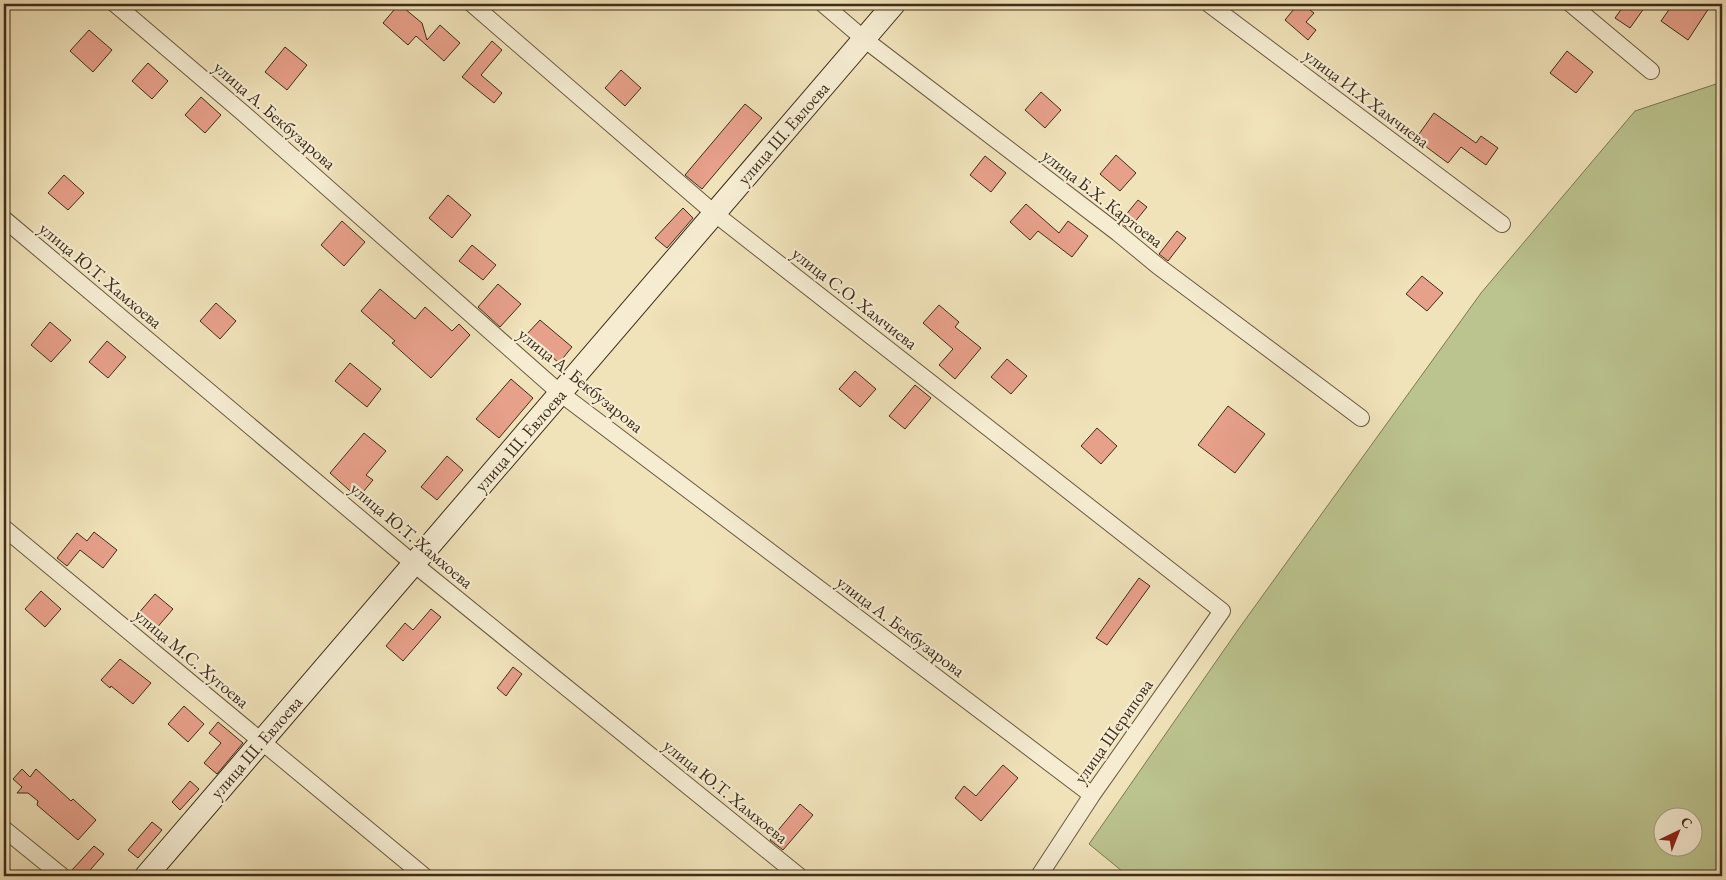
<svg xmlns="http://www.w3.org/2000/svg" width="1726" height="880" font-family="'EB Garamond',serif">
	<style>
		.green { fill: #bbc38e; stroke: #7c7854; fill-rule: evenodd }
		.building { fill: #e7a08a; stroke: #3e2d1b }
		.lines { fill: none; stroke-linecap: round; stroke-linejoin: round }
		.street-casing { stroke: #6a5a42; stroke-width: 18 }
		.secondary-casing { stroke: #3e2d1b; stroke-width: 24 }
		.street { stroke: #f5ecd2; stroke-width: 16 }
		.secondary { stroke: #f5ecd2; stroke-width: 22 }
		.labels { text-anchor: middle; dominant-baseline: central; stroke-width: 4.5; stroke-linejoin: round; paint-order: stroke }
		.street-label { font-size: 18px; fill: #3e2d1b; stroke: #f5ecd2 }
	</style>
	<rect width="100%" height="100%" fill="#f0e2b9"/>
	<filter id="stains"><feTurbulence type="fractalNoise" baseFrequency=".004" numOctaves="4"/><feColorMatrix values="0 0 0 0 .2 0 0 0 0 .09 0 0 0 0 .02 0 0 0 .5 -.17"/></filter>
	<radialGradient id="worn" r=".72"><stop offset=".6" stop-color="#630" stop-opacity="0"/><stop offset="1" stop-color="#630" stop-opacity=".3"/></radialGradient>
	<path class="green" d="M1722 82V876H1128L1089 844 1240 627 1481 293 1635 111ZM1664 818H1694V848H1664Z"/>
	<path class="building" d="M399 4 422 23 427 40 440 25 460 43 444 61 416 36 408 45 383 23Z
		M1298 4H1302L1314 13 1306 22 1316 30 1308 40 1285 20Z
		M1625 4H1647L1630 28 1615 18Z
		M1673 4H1703L1709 8 1688 40 1661 21Z
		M89 30 112 50 93 72 70 51Z
		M492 41 502 50 481 75 502 93 494 103 462 77Z
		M285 47 307 65 287 90 265 72Z
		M1567 51 1593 72 1576 93 1550 73Z
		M148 63 168 81 152 99 132 81Z
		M621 70 641 88 625 106 605 88Z
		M1041 92 1061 110 1045 128 1025 110Z
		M201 97 221 115 205 133 185 115Z
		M745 104 762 118 702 189 685 175Z
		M1434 113 1476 143 1481 136 1498 148 1486 165 1461 147 1448 163 1425 146 1423 148 1414 141Z
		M1116 155 1136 173 1120 191 1100 174Z
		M985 156 1006 173 991 192 970 175Z
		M64 175 84 193 68 210 48 193Z
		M448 195 471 215 452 238 429 218Z
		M1138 200 1147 207 1129 229 1120 222Z
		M1026 204 1059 233 1068 221 1088 236 1072 257 1038 231 1030 240 1010 222Z
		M683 208 693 218 667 248 655 238Z
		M342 221 365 242 344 266 321 245Z
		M1177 231 1186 238 1168 261 1159 254Z
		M472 245 496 265 483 280 459 261Z
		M1422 276 1443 293 1427 311 1406 294Z
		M498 284 521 304 500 327 478 307Z
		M380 289 415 319 425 307 452 331 459 324 470 335 431 378 392 343 395 341 361 311Z
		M216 303 236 321 220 339 200 321Z
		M939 305 959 322 955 327 981 348 955 379 939 365 953 349 923 323Z
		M540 320 572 347 559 363 526 335Z
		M50 322 71 340 51 362 31 345Z
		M107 341 126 357 108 378 89 362Z
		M1007 359 1027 376 1011 394 991 377Z
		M350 363 381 389 367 407 335 381Z
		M855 371 876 389 860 407 839 389Z
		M511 379 533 398 499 438 476 419Z
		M915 385 931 398 905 429 889 416Z
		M1228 406 1265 434 1235 473 1198 445Z
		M1097 428 1117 446 1101 464 1081 446Z
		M364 433 386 451 366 475 373 480 358 498 330 473Z
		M447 456 463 470 437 500 421 487Z
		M94 532 117 550 103 568 80 550 67 566 57 558 77 533 87 541Z
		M1139 578 1150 586 1107 645 1096 638Z
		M41 591 61 609 45 627 25 609Z
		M155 594 173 609 155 630 137 615Z
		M431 609 441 617 403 661 386 646 405 623 413 630Z
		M120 659 151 683 133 704 111 686 110 688 101 680Z
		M513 667 522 674 506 696 497 688Z
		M184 706 204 724 188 742 168 724Z
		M218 722 243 743 217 774 204 763 221 743 209 733Z
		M1003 765 1018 778 981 821 955 798 964 786 976 796Z
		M22 769 30 777 36 769 71 801 73 799 96 820 78 840 37 805 38 801 28 793H17L22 787 13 779Z
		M190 781 199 789 180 810 172 802Z
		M800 804 813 815 783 850 770 840Z
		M152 822 162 830 138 858 128 850Z
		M94 846 104 854 85 876H80L72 870Z"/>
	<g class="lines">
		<g class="street-casing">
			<path id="street" d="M115 4 243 113 560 393 1092 795
				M472 4 714 213 1222 611 1092 795 1039 876
				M823 4 864 39 1118 233 1158 266 1361 418
				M1209 4 1502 224
				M1571 4 1651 71
				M4 219 414 564 799 876
				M4 528 424 876
				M4 829 62 876"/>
		</g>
		<g class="secondary-casing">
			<path id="secondary" d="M146 876 894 4"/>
		</g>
		<use href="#street" class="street"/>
		<use href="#secondary" class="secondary"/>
	</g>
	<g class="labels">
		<g class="street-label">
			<text transform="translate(1367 98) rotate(37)">улица И.Х Хамчиева</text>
			<text transform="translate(275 115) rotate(41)">улица А. Бекбузарова</text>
			<text transform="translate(783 133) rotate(-49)">улица Ш. Евлоева</text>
			<text transform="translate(1103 198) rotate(38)">улица Б.Х. Картоева</text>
			<text transform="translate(101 275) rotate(40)">улица Ю.Т. Хамхоева</text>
			<text transform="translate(855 298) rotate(38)">улица С.О. Хамчиева</text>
			<text transform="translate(581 380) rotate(39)">улица А. Бекбузарова</text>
			<text transform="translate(520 440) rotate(-49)">улица Ш. Евлоева</text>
			<text transform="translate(412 535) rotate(40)">улица Ю.Т. Хамхоева</text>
			<text transform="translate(901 626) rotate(37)">улица А. Бекбузарова</text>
			<text transform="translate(192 658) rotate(40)">улица М.С. Хугоева</text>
			<text transform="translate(1113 731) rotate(-55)">улица Шерипова</text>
			<text transform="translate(256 747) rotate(-49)">улица Ш. Евлоева</text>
			<text transform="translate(726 791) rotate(39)">улица Ю.Т. Хамхоева</text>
		</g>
	</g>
	<rect width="1726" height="880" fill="none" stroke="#f0e2b9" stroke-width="20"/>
	<rect x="5" y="5" width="1716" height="870" fill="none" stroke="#3e2d1b" stroke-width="2.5"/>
	<rect x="10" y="10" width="1706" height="860" fill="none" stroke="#3e2d1b"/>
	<g transform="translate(1678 832) rotate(43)"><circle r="24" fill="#f5ecd2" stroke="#aca089"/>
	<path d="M0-4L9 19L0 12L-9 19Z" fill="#8f2418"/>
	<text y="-8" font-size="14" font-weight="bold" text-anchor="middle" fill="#3e2d1b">С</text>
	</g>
	<rect width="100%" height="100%" filter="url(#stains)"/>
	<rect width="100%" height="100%" fill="url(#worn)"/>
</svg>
